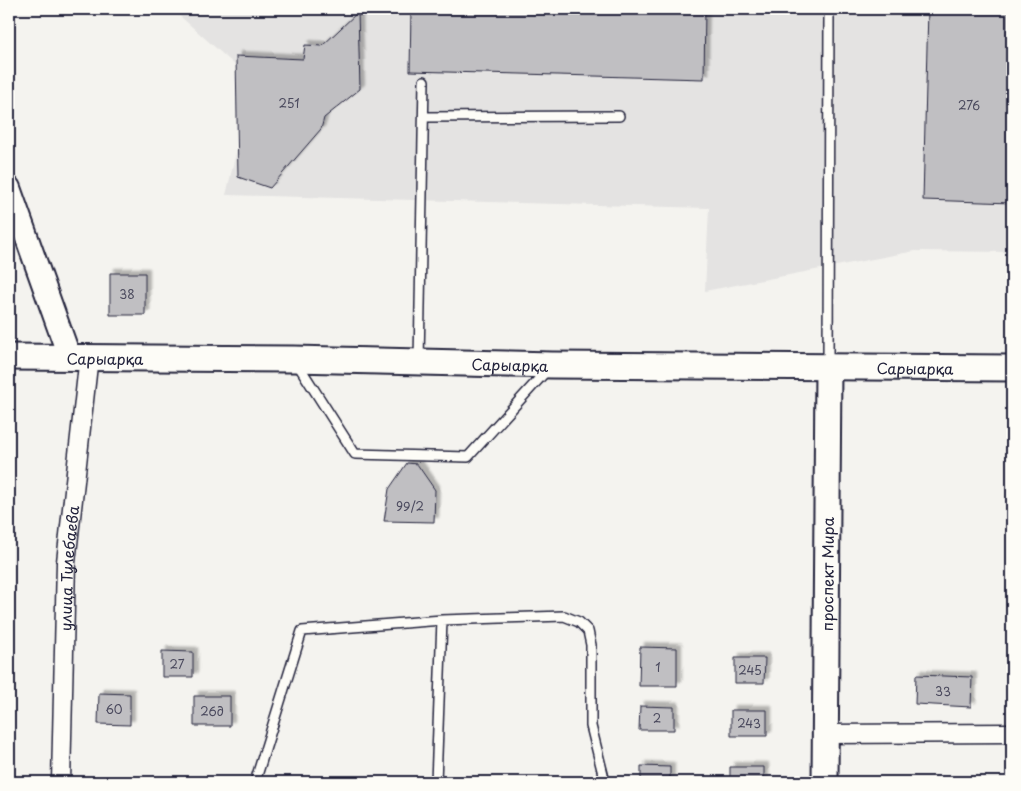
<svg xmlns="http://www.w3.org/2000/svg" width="1021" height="791" font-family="'Playpen Sans',sans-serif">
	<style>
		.built { fill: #e4e3e2 }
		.building { fill: #c0bfc2; stroke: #22223b; filter: url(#shadow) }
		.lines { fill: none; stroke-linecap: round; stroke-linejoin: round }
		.service-casing { stroke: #22223b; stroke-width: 12 }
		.minor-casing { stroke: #22223b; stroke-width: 21 }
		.tertiary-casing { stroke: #22223b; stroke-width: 26 }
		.secondary-casing { stroke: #22223b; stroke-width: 29 }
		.service { stroke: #fdfcf7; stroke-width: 9 }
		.minor { stroke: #fdfcf7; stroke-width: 18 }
		.tertiary { stroke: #fdfcf7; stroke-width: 22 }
		.secondary { stroke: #fdfcf7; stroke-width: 25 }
		.labels { text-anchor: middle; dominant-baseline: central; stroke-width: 4.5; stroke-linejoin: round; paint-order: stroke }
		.number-label { font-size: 12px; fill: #4a495d }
		.street-label { font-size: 15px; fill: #22223b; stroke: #fdfcf7 }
	</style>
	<defs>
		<filter id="shadow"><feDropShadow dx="4.5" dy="-4.5" stdDeviation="1" flood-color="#0004"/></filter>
	</defs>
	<rect width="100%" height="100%" fill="#f4f3ef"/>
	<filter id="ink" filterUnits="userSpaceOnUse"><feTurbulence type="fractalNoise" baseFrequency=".02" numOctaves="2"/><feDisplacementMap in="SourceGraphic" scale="10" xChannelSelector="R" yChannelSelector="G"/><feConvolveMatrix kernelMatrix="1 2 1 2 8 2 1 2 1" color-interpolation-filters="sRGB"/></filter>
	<g filter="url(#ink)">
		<path class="built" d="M172 9H1012V252L915 251 705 291 709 208 226 195 253 81Z"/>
		<path class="building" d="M411 9H705L704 79 410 71Z
			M928 9H1012V203L923 200Z
			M358 12 360 89 324 118 321 129 270 188 238 177 236 56 303 59 305 45 322 46Z
			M110 273H145V315H110Z
			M407 463 417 464 435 490 434 522 384 521 389 489Z
			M640 647 677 648V686H639Z
			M162 651 193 652V677H162Z
			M735 658H765L764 683H735Z
			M916 675 972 677 971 707 915 704Z
			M99 693 130 694V725L98 724Z
			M194 696H230V726H194Z
			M640 706 674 707V730H639Z
			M731 710H767V736H731Z
			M641 766 670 767V782H641Z
			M730 767H764V782H730Z"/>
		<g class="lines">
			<g class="service-casing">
				<path id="service" d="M424 117 619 116
					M419 362 424 81
					M297 363 355 454 468 457 548 369
					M828 366 829 9
					M255 782 302 631 442 620
					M436 782 442 620 564 616 579 622 588 631 591 645V726L605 782"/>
			</g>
			<g class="minor-casing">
				<g id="minor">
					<path d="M826 734 1012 733"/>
					<path id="s1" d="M61 782 66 562 89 356"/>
				</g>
			</g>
			<g class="tertiary-casing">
				<path id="tertiary" d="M9 188 69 356"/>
			</g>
			<g class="secondary-casing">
				<g id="secondary">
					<path id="s2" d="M9 357 294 359 552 365 1012 368"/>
					<path id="s3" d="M825 782 828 367"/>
				</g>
			</g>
			<use href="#service" class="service"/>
			<use href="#minor" class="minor"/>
			<use href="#tertiary" class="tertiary"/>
			<use href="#secondary" class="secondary"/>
		</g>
	</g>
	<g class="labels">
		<g class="number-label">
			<text x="289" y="103">251</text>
			<text x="969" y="105">276</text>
			<text x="127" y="294">38</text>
			<text x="410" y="506">99/2</text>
			<text x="177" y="664">27</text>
			<text x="658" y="667">1</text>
			<text x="750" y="670">245</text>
			<text x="943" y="691">33</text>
			<text x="114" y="709">60</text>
			<text x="212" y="711">26д</text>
			<text x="657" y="718">2</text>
			<text x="749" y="723">243</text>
		</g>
		<g class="street-label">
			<text stroke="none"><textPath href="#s2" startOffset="96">Сарыарқа</textPath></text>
			<text stroke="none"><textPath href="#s2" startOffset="501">Сарыарқа</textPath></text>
			<text stroke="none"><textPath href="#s2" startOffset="906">Сарыарқа</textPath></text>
			<text stroke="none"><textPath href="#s1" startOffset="214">улица Тулебаева</textPath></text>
			<text stroke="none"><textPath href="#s3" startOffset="208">проспект Мира</textPath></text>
		</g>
	</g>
	<rect width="1021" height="791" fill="none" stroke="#fdfcf7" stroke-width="30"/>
	<rect x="15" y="15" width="991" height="761" fill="none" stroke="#22223b" stroke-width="2" filter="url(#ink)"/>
</svg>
